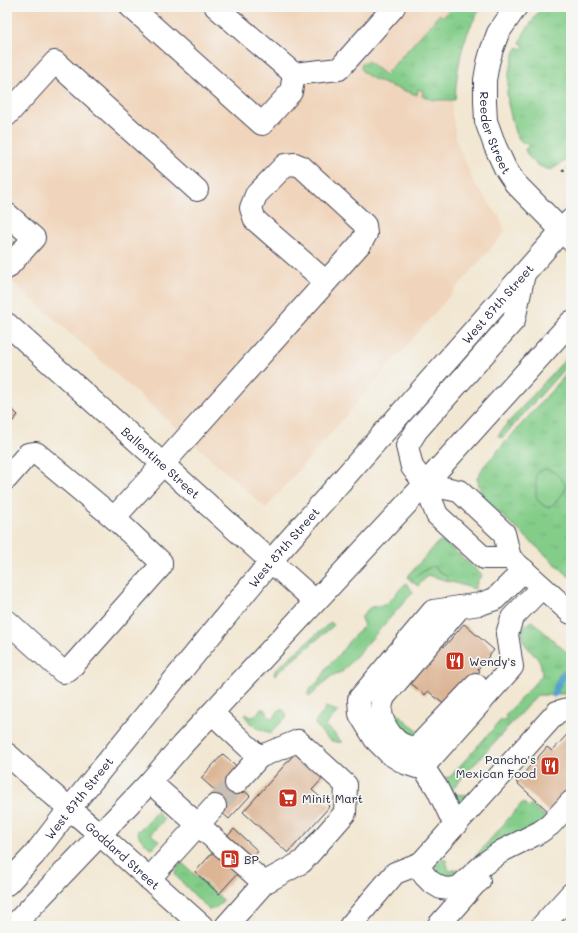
<svg xmlns="http://www.w3.org/2000/svg" width="578" height="933" font-family="Mali,sans-serif">
	<style>
		.built { fill: #f0d5bc }
		.grass { fill: url(#grass-tufts); stroke: #527862; fill-rule: evenodd }
		.garden { fill: #83cd89; stroke: #527862 }
		.lines { fill: none; stroke-linecap: round; stroke-linejoin: round }
		.stream { stroke: #55a3ce; stroke-width: 7 }
		.building { fill: #dcb595 }
		.minor-tunnel { stroke: #c8c0b4; stroke-width: 22; stroke-dasharray: 22 11; stroke-linecap: butt }
		.minor-casing { stroke: #414052; stroke-width: 24 }
		.major-casing { stroke: #414052; stroke-width: 24 }
		.path { stroke: #414052; stroke-width: 2.5; stroke-dasharray: 3 3; stroke-linecap: butt }
		.minor { stroke: #fff; stroke-width: 22 }
		.major { stroke: #fff; stroke-width: 22 }
		.labels { text-anchor: middle; dominant-baseline: central; stroke-width: 3.5; stroke-linejoin: round; paint-order: stroke }
		.street-label { font-size: 12px; fill: #22223b; stroke: #f6f6f2 }
		.poi-label { font-size: 12px; fill: #22223b; stroke: #f6f6f2; text-anchor: start }
	</style>
	<defs>
		<pattern id="grass-tufts" width="24" height="20" patternUnits="userSpaceOnUse"><rect width="24" height="20" fill="#83cd89"/><path d="M3 7l-1-3M5 7V3M7 7l1-3M15 17l-1-3M17 17v-4M19 17l1-3" fill="none" stroke="#71b077"/></pattern>
	</defs>
	<rect width="100%" height="100%" fill="#f6f6f2"/>
	<filter id="ink" filterUnits="userSpaceOnUse"><feTurbulence type="fractalNoise" baseFrequency=".025" numOctaves="2"/><feDisplacementMap in="SourceGraphic" scale="8" xChannelSelector="R" yChannelSelector="G"/><feConvolveMatrix kernelMatrix="1 2 1 2 8 2 1 2 1" color-interpolation-filters="sRGB"/></filter>
	<filter id="wash" filterUnits="userSpaceOnUse"><feTurbulence type="fractalNoise" baseFrequency=".012" numOctaves="4" result="noise"/><feDisplacementMap in="SourceGraphic" scale="16" xChannelSelector="R" yChannelSelector="G"/><feGaussianBlur stdDeviation="0.9" result="paint"/><feColorMatrix in="noise" values="0 0 0 0 0 0 0 0 0 0 0 0 0 0 0 0 0 1.4 0 .05"/><feComposite in="paint" operator="in"/></filter>
	<g filter="url(#wash)">
		<rect width="100%" height="100%" fill="#f2e7d2"/>
		<path class="built" d="M7 7H479L464 33 452 92V113L456 139 473 181 500 218 505 232 266 508 7 277Z"/>
		<path class="grass" d="M446 7H482C462 34 457 67 455 100H433L422 96 423 91 418 89 417 95C407 91 361 79 361 67 361 63 363 62 367 61L370 63 385 75 440 14 443 17 449 10Z
			M542 7H571V157L551 170C540 168 528 160 525 149L529 146 527 142 523 144 516 135 514 129 508 104 507 93 509 73 515 51 518 47 522 49 524 45 520 43 524 33Z
			M571 353V361L502 438 498 436 505 426Z
			M571 369V578L485 500 481 493 477 478 484 466ZM565 491 554 504 546 507 538 501Z
			M438 542H442L448 545 482 575 478 580 475 589 448 581 447 577 434 567C427 567 424 571 419 575 416 577 413 578 410 580L408 578 409 575 437 543Z
			M532 621 571 656V694H558C557 687 563 679 568 674L563 670 559 675 551 695H537L453 788 454 794 468 795 460 804H457C454 799 453 795 451 791 449 786 445 783 442 779L443 778 450 777 502 719 505 721 507 719 505 716 542 675C541 671 542 666 540 662 534 652 514 640 525 626 527 624 529 622 532 621Z
			M331 622 334 625 275 675 274 674 276 669Z
			M523 802 528 807 531 804 548 819 456 882 435 875 436 865 442 859 446 860 449 871 459 869 462 872Z
			M182 863 223 900C219 905 215 911 208 909L175 875 177 868Z"/>
		<path class="garden" d="M545 469C555 470 561 478 566 486L565 491 554 504 549 507H546L538 501 536 496V475L538 472Z
			M432 566 447 577 448 581 428 575 418 586 410 580Z
			M406 583 413 592 342 672C328 675 321 686 312 695L310 696 308 695V693L309 690 319 681 329 665 340 654 349 641 364 626 361 618 367 610 371 607 380 606 386 604 395 595 399 590Z
			M325 707 338 711 325 726 336 735 335 736 342 742C328 744 323 733 315 724V722L323 713Z
			M390 707 422 735 416 739 395 731Z
			M261 709C268 709 266 710 268 716L272 718 275 717 277 712 281 709C286 711 287 714 286 719L285 718 271 733 257 728 252 723 251 724 245 716 246 714 251 717H253Z
			M157 811 159 812 158 813 164 820 151 834 159 841 154 847 150 848 140 838 137 831 142 828Z"/>
		<g class="lines">
			<path class="stream" d="M554 694 556 688 563 675"/>
		</g>
		<g id="blocks">
			<path class="building" d="M7 404 18 415 7 428Z
				M464 624 494 650 478 669 480 671 447 707 428 691 425 695 408 681 439 643 444 647Z
				M571 730V794L549 812 516 782 547 747 552 751Z
				M297 751 325 776 312 790 330 806 288 853 243 812Z
				M223 754 241 770 232 779 250 796 229 819 211 803 219 794 201 778Z
				M234 829 258 851 219 894 195 872Z"/>
		</g>
	</g>
	<g filter="url(#ink)">
		<use href="#blocks" fill-opacity="0" stroke="#414052" stroke-width="1"/>
		<g class="lines">
			<path class="minor-tunnel" d="M215 806 236 783"/>
			<g class="minor-casing">
				<g id="minor">
					<path d="M131 7 262 124 291 92 294 74"/>
					<path d="M216 7 294 74 339 69 394 7"/>
					<path id="s1" d="M516 7 498 33 492 49 488 63 485 80V101L486 121 495 146 505 168 515 183 571 240"/>
					<path d="M7 115 55 62 197 190"/>
					<path d="M7 214 34 238 7 268"/>
					<path id="s2" d="M7 324 315 601"/>
					<path d="M7 478 28 454 36 453 114 518 161 562V566L68 671 63 672 7 621"/>
					<path d="M425 484 459 491 504 533 510 558 571 613"/>
					<path d="M425 484 437 515 484 558H510"/>
					<path d="M114 518 163 464 360 244 366 234 365 225 302 167 295 164 285 165 256 195 251 208 255 220 326 282"/>
					<path d="M524 570 495 599 480 604 433 611 359 699 360 714 375 739 390 754 405 763 417 767H423L512 667 507 634 512 618 542 587"/>
					<path d="M460 607 384 697C382 702 381 707 381 712 383 727 396 747 413 747 415 747 417 746 419 745L476 685"/>
					<path d="M212 713 259 757"/>
					<path id="s3" d="M7 754 43 786 97 832 202 926"/>
					<path d="M423 767 437 788 455 825"/>
					<path d="M150 782 264 883"/>
					<path d="M421 863 420 869 425 876 431 882 441 888 450 889 459 887 484 864 502 851 540 832 550 825 571 802"/>
					<path d="M149 879 215 806"/>
					<path d="M226 926 264 883 302 862 345 813 346 785 298 741 259 757 236 783"/>
					<path d="M350 926 395 873 421 863 557 712 571 708"/>
					<path d="M438 926 475 884 479 881"/>
					<path d="M542 926 571 894"/>
				</g>
			</g>
			<g class="major-casing">
				<g id="major">
					<path d="M425 484 412 467 407 446 417 430 514 320 524 274"/>
					<path id="s4" d="M7 884 34 855 70 808 270 562 571 220"/>
					<path d="M13 926 150 782 182 745 425 484 571 322"/>
				</g>
			</g>
			<path class="path" d="M562 171 571 164"/>
			<use href="#minor" class="minor"/>
			<use href="#major" class="major"/>
		</g>
	</g>
	<defs>
		<g id="restaurant-square" transform="scale(1)"><rect x="-9" y="-9" width="18" height="18" rx="4" fill="#c8321e" stroke="#f6f6f2"/><path d="M-5-6h1v4h1v-4h1v4h1v-4h1v5L-1.5 .5V6h-2V.5L-5-1ZM5-6V6H3V1.5H1.5Q1.5-4 5-6Z" fill="#fff"/></g>
		<g id="supermarket-square" transform="scale(1)"><rect x="-9" y="-9" width="18" height="18" rx="4" fill="#c8321e" stroke="#f6f6f2"/><path d="M-6-5.5h2.5l.6 2H6L4.5 2H-2.5L-4.4-4H-6ZM-1.5 3.2a1.3 1.3 0 1 0 .1 0ZM3 3.2a1.3 1.3 0 1 0 .1 0Z" fill="#fff"/></g>
		<g id="fuel-square" transform="scale(1)"><rect x="-9" y="-9" width="18" height="18" rx="4" fill="#c8321e" stroke="#f6f6f2"/><path d="M-5.5-6h7V0h2V4h1.3V-2.5L3-4.5l.8-.8L6-3V5H2.5V1h-1V6h-7ZM-4.2-4.7v3.2H.2V-4.7Z" fill="#fff"/></g>
	</defs>
	<g fill-rule="evenodd">
		<use href="#restaurant-square" x="455" y="661"/>
		<use href="#restaurant-square" x="550" y="766"/>
		<use href="#supermarket-square" x="288" y="798"/>
		<use href="#fuel-square" x="230" y="859"/>
	</g>
	<g class="labels">
		<g class="street-label">
			<text stroke="none"><textPath href="#s1" startOffset="135">Reeder Street</textPath></text>
			<text stroke="none"><textPath href="#s4" startOffset="760">West 87th Street</textPath></text>
			<text stroke="none"><textPath href="#s2" startOffset="207">Ballentine Street</textPath></text>
			<text stroke="none"><textPath href="#s4" startOffset="436">West 87th Street</textPath></text>
			<text stroke="none"><textPath href="#s4" startOffset="112">West 87th Street</textPath></text>
			<text stroke="none"><textPath href="#s3" startOffset="154">Goddard Street</textPath></text>
		</g>
		<g class="poi-label">
			<text x="469" y="661">Wendy's</text>
			<text x="536" y="759" text-anchor="end">Pancho's<tspan x="536" dy="14">Mexican Food</tspan></text>
			<text x="302" y="798">Minit Mart</text>
			<text x="244" y="859">BP</text>
		</g>
	</g>
	<rect width="578" height="933" fill="none" stroke="#f6f6f2" stroke-width="24"/>
</svg>
